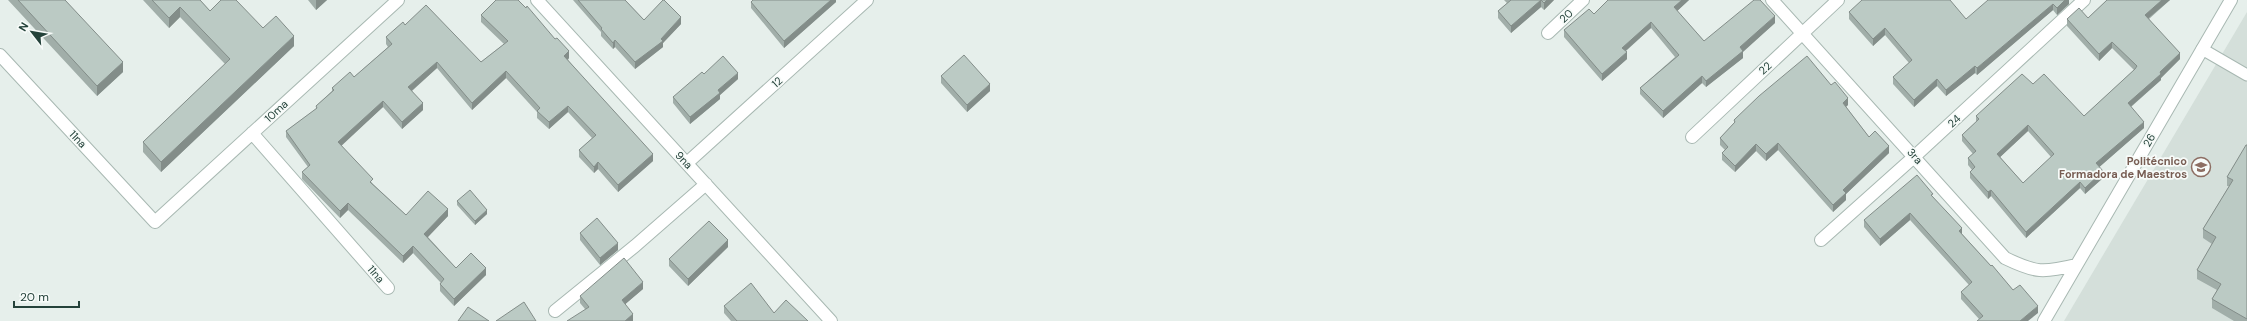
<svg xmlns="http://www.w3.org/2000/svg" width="2247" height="321" font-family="'DM Sans',sans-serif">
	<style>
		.built { fill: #d4dfda }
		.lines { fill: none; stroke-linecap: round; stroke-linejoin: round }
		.service-casing { stroke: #a8b8b2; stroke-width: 13 }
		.minor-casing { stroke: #a8b8b2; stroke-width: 14 }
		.service { stroke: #fff; stroke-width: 11 }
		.minor { stroke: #fff; stroke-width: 12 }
		.wall { fill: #a1aea9; fill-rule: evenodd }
		.shaded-wall { fill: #838d89 }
		.building { fill: #bbcac4; stroke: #838d89; fill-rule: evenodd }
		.labels { text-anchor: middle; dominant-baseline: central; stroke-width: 3.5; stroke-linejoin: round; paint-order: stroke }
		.street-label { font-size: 11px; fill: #24423a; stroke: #f7fbf9 }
		.education-label { font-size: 11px; font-weight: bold; fill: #785e54; stroke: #f7fbf9; text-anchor: end }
	</style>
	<rect width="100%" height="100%" fill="#e6efeb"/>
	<path class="built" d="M2247 12V321H2064Z"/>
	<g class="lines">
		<g class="service-casing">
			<path id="service" d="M2202 49 2247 75"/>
		</g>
		<g class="minor-casing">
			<path id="minor" d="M537 0 831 321
				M1772 0 2005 258C2036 273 2043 273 2076 265
				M1548 33 1583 0
				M0 55 155 222 398 0
				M252 133 388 288
				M1692 137 1838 0
				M687 163 867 0
				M1821 240 1915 156 2084 0
				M555 311 635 246 706 184
				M2044 321 2231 0"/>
		</g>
		<use href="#service" class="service"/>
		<use href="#minor" class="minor"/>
	</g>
	<path class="wall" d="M8 0H65L123 72 97 96Z
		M143 0H200L210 11 263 28 294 46 161 172 143 152V142L225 64 180 17 169 28Z
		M308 0H327L316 10Z
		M573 0H625L644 20 681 24 663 43V47L635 69 615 47 613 49 601 36V32Z
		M836 0V2L784 48 751 8V2Z
		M1504 0H1554L1544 10 1541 7 1511 33 1498 18V11L1507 3Z
		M1608 0H1689L1677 11 1704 41 1775 23 1743 51V58L1706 87 1702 83 1663 118 1640 94V88L1675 57 1651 28 1626 51 1627 59 1602 81 1564 37V30L1594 14Z
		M2069 0V4L2057 15 2053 10 1977 75 1975 73 1946 96 1937 86 1914 107 1893 84V77L1909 63 1885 35 1873 46 1849 19V12L1966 19Z
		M2107 0H2170L2149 19 2180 59 2161 78V80L2131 107 2144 128 2099 167 2103 178 2085 194 2080 188 2026 238 1991 196 1988 199 1970 178V172L1972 170 1968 165V158L1973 154 1962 141V135L1976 122V116L2033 84 2084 116 2134 70 2112 48 2099 61 2067 26V19L2088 18ZM2028 131 2051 157 2023 183 2000 157Z
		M481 15 569 58 568 60 653 161 618 192 598 169 594 173 579 157V150L592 138 568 112 549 129 537 118V112L506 78 472 110 437 68 412 91 423 110 402 129 383 107 341 145 373 184 406 215 448 216 428 237 456 268 486 275 454 306 440 291V284L441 283 413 253 403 263 348 210 340 218 302 179V172L308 167 286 137V131L316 109V106L332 91V88L354 77 388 47 386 44V37L405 25 481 62 504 44 481 22Z
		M704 74 738 79 720 95V99L690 124 673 103V97Z
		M941 76 990 91 967 112 941 83Z
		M1848 105 1846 107 1869 137 1889 153 1846 194V200L1833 212 1778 150 1766 161 1756 151 1735 172 1722 160V153L1725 150 1720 145V138L1734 123V120Z
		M2247 145V321H2234L2212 308V299L2217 290 2197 279V270L2212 244 2203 238V229L2229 186H2227V177Z
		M1933 197 1962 234 1991 266 2013 290 2038 313 1979 319 1961 299V292L1969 285 1910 220 1880 246 1864 227V220Z
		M457 201 487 214 475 225 457 205Z
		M580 233 618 250 600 265 580 240Z
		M728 247 688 286 669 266V259Z
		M643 289 625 304 633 321 585 309 580 303V296Z
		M724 306 774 313 808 321H731L724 313Z"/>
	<path class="shaded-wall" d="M316 0H327L316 10Z
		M831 0H836V2L784 48V41Z
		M1541 0V7L1511 33V26Z
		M1547 0H1554L1544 10V3Z
		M1682 0H1689L1674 14V7Z
		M2065 0H2069V4L2057 15V8Z
		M2162 0H2170L2145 21V15Z
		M2053 4V10L1977 75V68Z
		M180 7V17L169 28V18Z
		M1775 16V23L1743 52V51V58L1706 87V81L1740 47Z
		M681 17V24L663 43V47L635 69V62L661 39Z
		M1651 22V28L1622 54V48Z
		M1885 28V35L1873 46V39Z
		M294 36V46L161 172V162Z
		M615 40V47L613 49V43Z
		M2112 42V48L2099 61V54Z
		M569 51V58L564 63V56Z
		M1627 52V59L1602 81V74Z
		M2180 53V59L2161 78V80L2128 109V103Z
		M123 62V72L97 96V86Z
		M437 62V68L408 94V87Z
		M1975 66V73L1946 96V90Z
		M506 71V78L472 110V103Z
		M738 73V79L720 95V99L690 124V117L718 90Z
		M1702 76V83L1663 118V111Z
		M1937 79V86L1914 107V100Z
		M990 84V91L967 112V105Z
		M1848 98V105L1843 109V103Z
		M383 101V107L338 149V142Z
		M423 103V110L402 129V122Z
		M568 106V112L549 129V122Z
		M2144 122V128L2096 170V163Z
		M2028 125V131L1997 160V154Z
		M1778 143V150L1766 161V154Z
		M1756 144V151L1735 172V166Z
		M1889 146V153L1846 194V200L1833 212V205L1843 190Z
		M653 154V161L618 192V185Z
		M598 162V169L594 173V167Z
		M2103 171V178L2085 194V188Z
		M2080 182V188L2026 238V232Z
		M1991 190V196L1988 199V192Z
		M348 203V210L340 218V211Z
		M448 209V216L424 241V234Z
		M487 210V214L475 225V221Z
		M1910 213V220L1880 246V239Z
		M1962 228V235L1959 231Z
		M728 240V247L688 286V279Z
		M618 243V250L600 265V258Z
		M413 246V253L403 263V256Z
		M486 268V275L454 306V299Z
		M643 282V289L622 307V300Z
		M2038 306V313L2028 321H2020Z
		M633 314V321H625Z"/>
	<path class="building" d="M18 0H65L123 62 97 86Z
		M152 0H200L210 11 221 0H236L263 28 276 16 294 36 161 162 143 142 230 59 180 7 169 18Z
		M496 0H518L526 8 527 6 555 39 557 38 569 51 564 56 653 154 618 185 598 162 594 167 579 150 596 135 568 106 549 122 537 111 540 108 506 71 472 103 437 62 408 87 423 103 402 122 383 101 338 142 373 179 370 182 406 215 428 191 448 209 424 234 456 268 471 253 486 268 454 299 440 284 444 279 413 246 403 256 348 203 340 211 302 172 310 165 286 131 317 108 316 106 334 90 332 88 350 72 354 77 392 44 386 37 403 22 405 25 426 5 481 62 508 41 481 15Z
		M578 0H625L644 20 663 0H664L681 17 661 39 663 41 635 62 615 40 613 43 601 29 602 28Z
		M753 0H831L784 41 751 2Z
		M1511 0H1547L1544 3 1541 0 1511 26 1498 11Z
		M1608 0H1682L1674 7 1704 41 1754 0H1760L1775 16 1740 47 1743 51 1706 81 1702 76 1663 111 1640 88 1679 55 1651 22 1622 48 1627 52 1602 74 1564 30 1589 9 1594 14Z
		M1862 0H1950L1966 19 1988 0H2065L2057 8 2053 4 1977 68 1975 66 1946 90 1937 79 1914 100 1893 77 1912 60 1885 28 1873 39 1849 12Z
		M2107 0H2162L2145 15 2180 53 2160 72 2161 74 2128 103 2144 122 2096 163 2103 171 2085 188 2080 182 2026 232 1991 190 1988 192 1970 172 1975 167 1968 158 1976 151 1962 135 1979 119 1976 116 2022 74 2033 84 2044 74 2084 116 2135 69 2137 66 2112 42 2099 54 2067 19 2079 8 2088 18ZM2028 125 2054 154 2023 183 1997 154Z
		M964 55 990 84 967 105 941 76Z
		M723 56 738 73 718 90 720 93 690 117 673 97 702 72 704 74Z
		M1807 56 1831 85 1835 82 1848 98 1843 103 1869 137 1875 131 1889 146 1843 190 1846 193 1833 205 1778 143 1766 154 1756 144 1735 166 1722 153 1728 147 1720 138 1735 122 1734 120 1759 96Z
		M2246 145H2247V319L2212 299 2221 284 2197 270 2216 237 2203 229 2233 180 2227 177Z
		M1917 175 1933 194 1931 195 1962 228 1959 231 1991 266 1992 265 2013 290 2020 285 2038 306 2020 321H1977L1983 316 1961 292 1972 282 1910 213 1880 239 1864 220Z
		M470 190 487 210 475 221 457 201Z
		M597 218 618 243 600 258 580 233Z
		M709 221 728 240 688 279 669 259Z
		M624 258 643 282 622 300 633 314 625 321H567L589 307 580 296Z
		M751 283 774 313 786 300 808 321H737L724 306Z
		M524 302 536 321H496Z
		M468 307 489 321H458Z"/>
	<defs>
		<g id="school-ring" transform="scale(1)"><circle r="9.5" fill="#f7fbf9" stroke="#8d6e63" stroke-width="1.5"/><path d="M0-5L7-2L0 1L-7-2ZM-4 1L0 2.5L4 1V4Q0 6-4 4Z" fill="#8d6e63"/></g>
	</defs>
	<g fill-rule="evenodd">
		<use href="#school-ring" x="2201" y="167"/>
	</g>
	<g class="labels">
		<g class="street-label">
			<text transform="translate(1566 16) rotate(-43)">20</text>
			<text transform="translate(1765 68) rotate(-43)">22</text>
			<text transform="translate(777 82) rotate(-42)">12</text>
			<text transform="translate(276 111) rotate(-43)">10ma</text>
			<text transform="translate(1954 121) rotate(-43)">24</text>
			<text transform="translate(78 139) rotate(47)">11na</text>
			<text transform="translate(2149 140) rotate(-60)">26</text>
			<text transform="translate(1915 156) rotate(48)">3ra</text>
			<text transform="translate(684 160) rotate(47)">9na</text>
			<text transform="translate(376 274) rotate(49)">11na</text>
		</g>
		<g class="education-label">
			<text x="2187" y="161">Politécnico<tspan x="2187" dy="13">Formadora de Maestros</tspan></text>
		</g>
	</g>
	<g transform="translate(32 32) rotate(301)" stroke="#f7fbf9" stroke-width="3" paint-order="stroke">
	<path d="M0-3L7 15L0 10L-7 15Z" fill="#24423a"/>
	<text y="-6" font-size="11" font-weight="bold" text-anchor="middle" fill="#24423a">N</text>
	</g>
	<path d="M14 301v6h65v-6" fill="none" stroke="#24423a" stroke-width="2"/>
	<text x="20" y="301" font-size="12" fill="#24423a" stroke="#f7fbf9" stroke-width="3" paint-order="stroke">20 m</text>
</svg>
